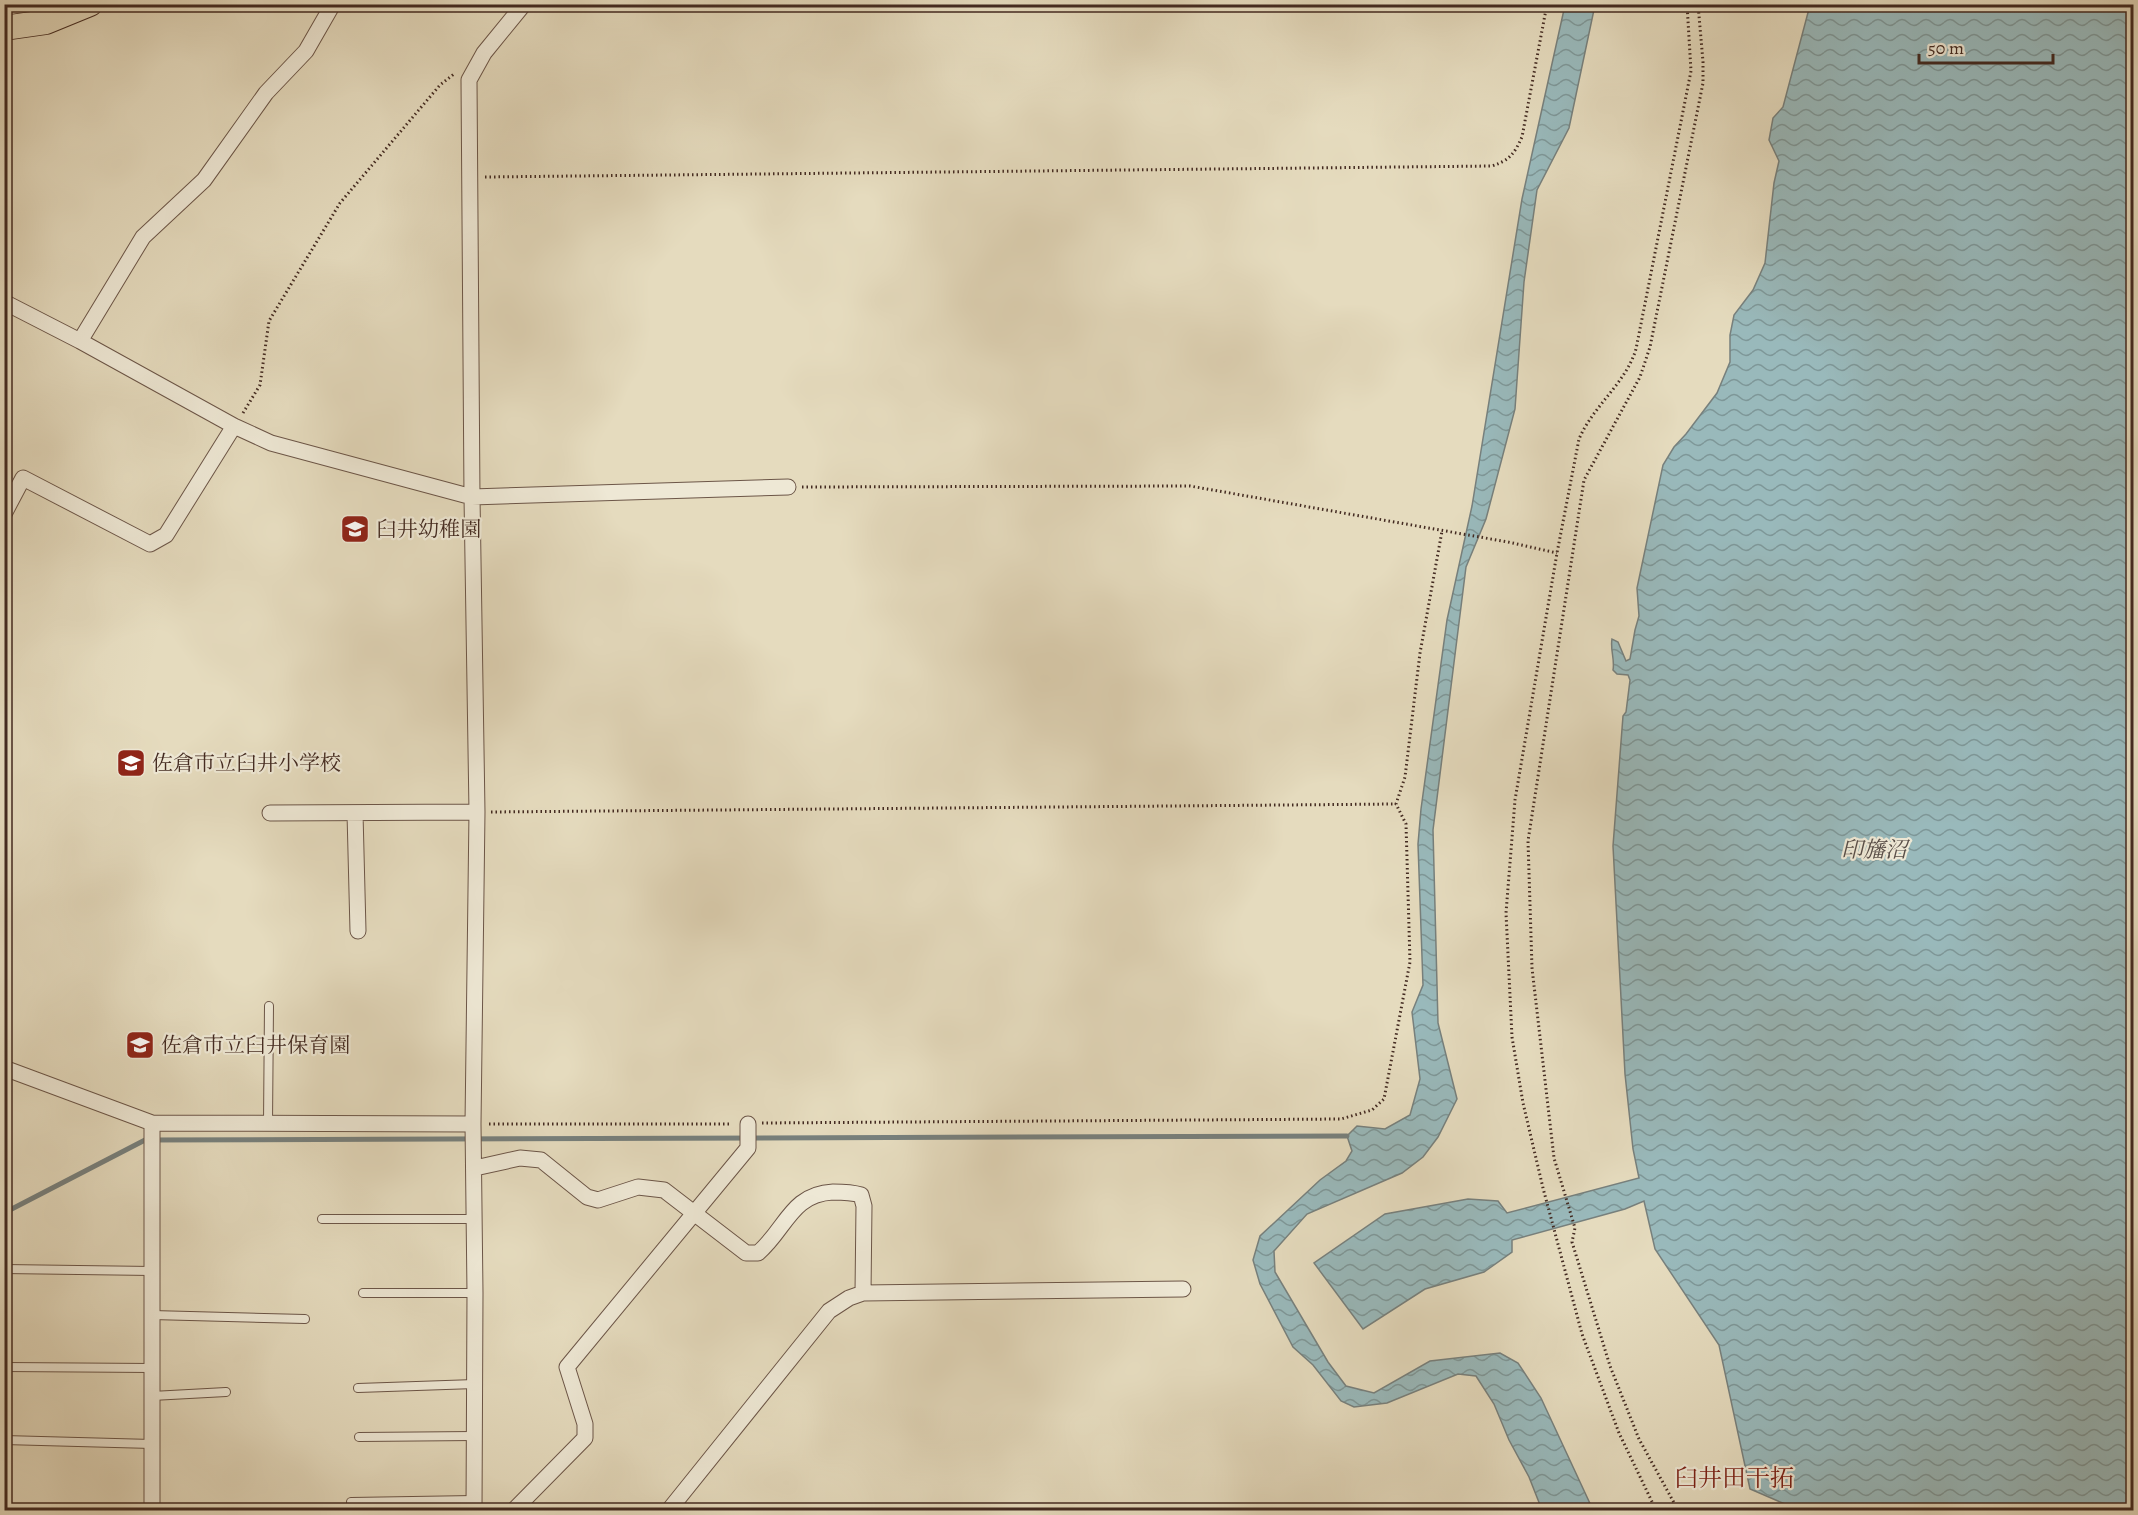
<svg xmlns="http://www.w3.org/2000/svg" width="2138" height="1515" font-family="Alegreya,'Noto Serif JP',serif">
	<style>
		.water { fill: url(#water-waves); stroke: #77807d; stroke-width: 1.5 }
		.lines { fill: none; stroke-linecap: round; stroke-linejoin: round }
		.stream { stroke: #77807d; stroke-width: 5 }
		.service-casing { stroke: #6c5648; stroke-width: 10 }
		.minor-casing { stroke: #6c5648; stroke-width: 17 }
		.primary-casing { stroke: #432a21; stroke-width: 26 }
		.path { stroke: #432a21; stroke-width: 3; stroke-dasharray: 1.5 3; stroke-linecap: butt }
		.service { stroke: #eee8d5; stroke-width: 8 }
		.minor { stroke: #eee8d5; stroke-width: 15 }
		.primary { stroke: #e5dbbe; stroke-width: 24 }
		.labels { text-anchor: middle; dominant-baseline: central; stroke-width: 4.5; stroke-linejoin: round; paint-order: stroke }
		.poi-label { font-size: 21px; fill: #432a21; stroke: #eee8d5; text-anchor: start }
		.water-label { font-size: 22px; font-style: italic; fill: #584e48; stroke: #eee8d5 }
		.quarter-label { font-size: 24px; fill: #7a1f14; stroke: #eee8d5 }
	</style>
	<defs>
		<pattern id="water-waves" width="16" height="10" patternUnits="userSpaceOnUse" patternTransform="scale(1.5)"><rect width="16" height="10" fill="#99b9bb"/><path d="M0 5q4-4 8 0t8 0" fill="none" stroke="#7e9798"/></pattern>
	</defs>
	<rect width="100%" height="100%" fill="#e5dbbe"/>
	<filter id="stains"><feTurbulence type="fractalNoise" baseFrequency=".00333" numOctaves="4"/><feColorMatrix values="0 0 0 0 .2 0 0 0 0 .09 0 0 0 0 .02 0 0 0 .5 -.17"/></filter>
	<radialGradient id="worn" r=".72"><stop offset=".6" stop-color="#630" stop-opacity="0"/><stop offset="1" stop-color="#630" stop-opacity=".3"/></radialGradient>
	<path class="water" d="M1565 5H1595L1569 128 1537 190 1524 282 1515 409 1486 519 1466 567 1433 830 1438 1023 1457 1099 1438 1137 1423 1157 1402 1173 1307 1214 1274 1251 1275 1272 1328 1362 1346 1386 1374 1393 1430 1361 1500 1353 1518 1363 1541 1398 1593 1510H1542L1529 1477 1509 1440 1494 1404 1476 1376 1458 1374 1387 1403 1354 1407 1341 1401 1313 1365 1293 1347 1260 1284 1253 1260 1260 1236 1320 1180 1346 1161 1352 1151 1347 1136 1357 1126 1385 1129 1410 1115 1420 1079 1412 1012 1423 985 1418 844 1421 809 1447 620 1472 506 1522 199Z
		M1810 5H2133V1510H1799L1750 1489 1719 1345 1655 1249 1644 1201 1625 1209 1512 1240V1252L1484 1272 1425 1289 1363 1329 1314 1263 1385 1214 1468 1199 1498 1201 1507 1213 1639 1178 1633 1149 1625 1074 1613 846 1623 716 1626 712 1630 680 1628 675 1617 674 1613 670C1615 659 1610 650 1612 639L1618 642 1626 661 1630 659 1635 630 1639 616 1637 588 1663 465 1674 447 1686 434 1717 393 1730 362V335L1734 315 1753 290 1765 263 1774 183 1779 161 1769 140 1773 118 1783 107Z"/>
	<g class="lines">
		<path class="stream" d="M4 1213 145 1140 1347 1136"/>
		<g class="service-casing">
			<path id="service" d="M268 1123 269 1006
				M322 1219H474
				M4 1269 152 1271
				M363 1293H475
				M152 1315 305 1319
				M4 1367 152 1368
				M358 1388 475 1384
				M152 1396 226 1392
				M359 1437 474 1436
				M4 1440 152 1444
				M351 1502 474 1500"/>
		</g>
		<g class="minor-casing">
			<path id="minor" d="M4 302 80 341 234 426 271 443 472 497 788 487
				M80 341 143 237 204 180 266 93 306 51 333 4
				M4 514 23 478 150 544 166 535 234 426
				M270 813 477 812
				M355 813 358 931
				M4 1068 152 1123 473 1124
				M475 1168 520 1158 541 1160 587 1197 598 1200 638 1187 664 1190 746 1253H758C786 1229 791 1194 833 1192 843 1192 851 1192 861 1195L864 1206 863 1293
				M152 1510V1123
				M474 1510 475 1293 473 1124 477 812 472 497 469 80 484 53 524 4
				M514 1510 585 1438V1424L567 1367 748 1148V1124
				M669 1510 829 1311 849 1298 863 1293 1183 1289"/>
		</g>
		<g class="primary-casing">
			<path id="primary" d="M4 28 46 22 90 4"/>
		</g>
		<path class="path" d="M485 177 1492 166C1510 160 1514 154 1522 137L1547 4
			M243 413 260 385 269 321 340 203 440 85 454 74
			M802 487 1190 486 1508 542 1557 553
			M491 812 1396 804
			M762 1123 1341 1119 1372 1110 1384 1099 1410 962 1406 824 1396 804 1405 777 1420 653 1442 531
			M489 1124H732
			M1656 1510 1619 1433 1582 1334 1543 1188 1523 1103 1512 1037 1506 913 1515 800 1557 553 1579 439C1593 406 1626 383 1636 349L1691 71 1687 4
			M1678 1510 1639 1439 1610 1366 1572 1242 1575 1228 1554 1158 1532 968 1528 841 1584 480 1640 377 1650 347 1703 83V62L1698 4"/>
		<use href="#service" class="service"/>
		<use href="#minor" class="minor"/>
		<use href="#primary" class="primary"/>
	</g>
	<defs>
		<g id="school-square" transform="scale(1.5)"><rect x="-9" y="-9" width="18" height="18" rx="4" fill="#8f2418" stroke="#eee8d5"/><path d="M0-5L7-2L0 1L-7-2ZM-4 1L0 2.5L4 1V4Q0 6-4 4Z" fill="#fff"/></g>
	</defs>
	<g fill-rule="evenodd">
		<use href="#school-square" x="355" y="529"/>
		<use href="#school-square" x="131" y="763"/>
		<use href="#school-square" x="140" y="1045"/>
	</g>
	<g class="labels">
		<g class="poi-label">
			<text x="376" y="529">臼井幼稚園</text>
			<text x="152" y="763">佐倉市立臼井小学校</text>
			<text x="161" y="1045">佐倉市立臼井保育園</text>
		</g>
		<g class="water-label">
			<text x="1874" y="850">印旛沼</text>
		</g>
		<g class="quarter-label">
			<text x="1734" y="1478">臼井田干拓</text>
		</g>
	</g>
	<rect width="2138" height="1515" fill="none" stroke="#e5dbbe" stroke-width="24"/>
	<rect x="6" y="6" width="2126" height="1503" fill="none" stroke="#432a21" stroke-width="3"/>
	<rect x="12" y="12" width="2114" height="1491" fill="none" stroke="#432a21" stroke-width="1.5"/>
	<path d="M1919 54v9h134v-9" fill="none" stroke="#432a21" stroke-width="3"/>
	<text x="1928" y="54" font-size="18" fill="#432a21" stroke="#eee8d5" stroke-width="4.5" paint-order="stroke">50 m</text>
	<rect width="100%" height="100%" filter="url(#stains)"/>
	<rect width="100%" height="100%" fill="url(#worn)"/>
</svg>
